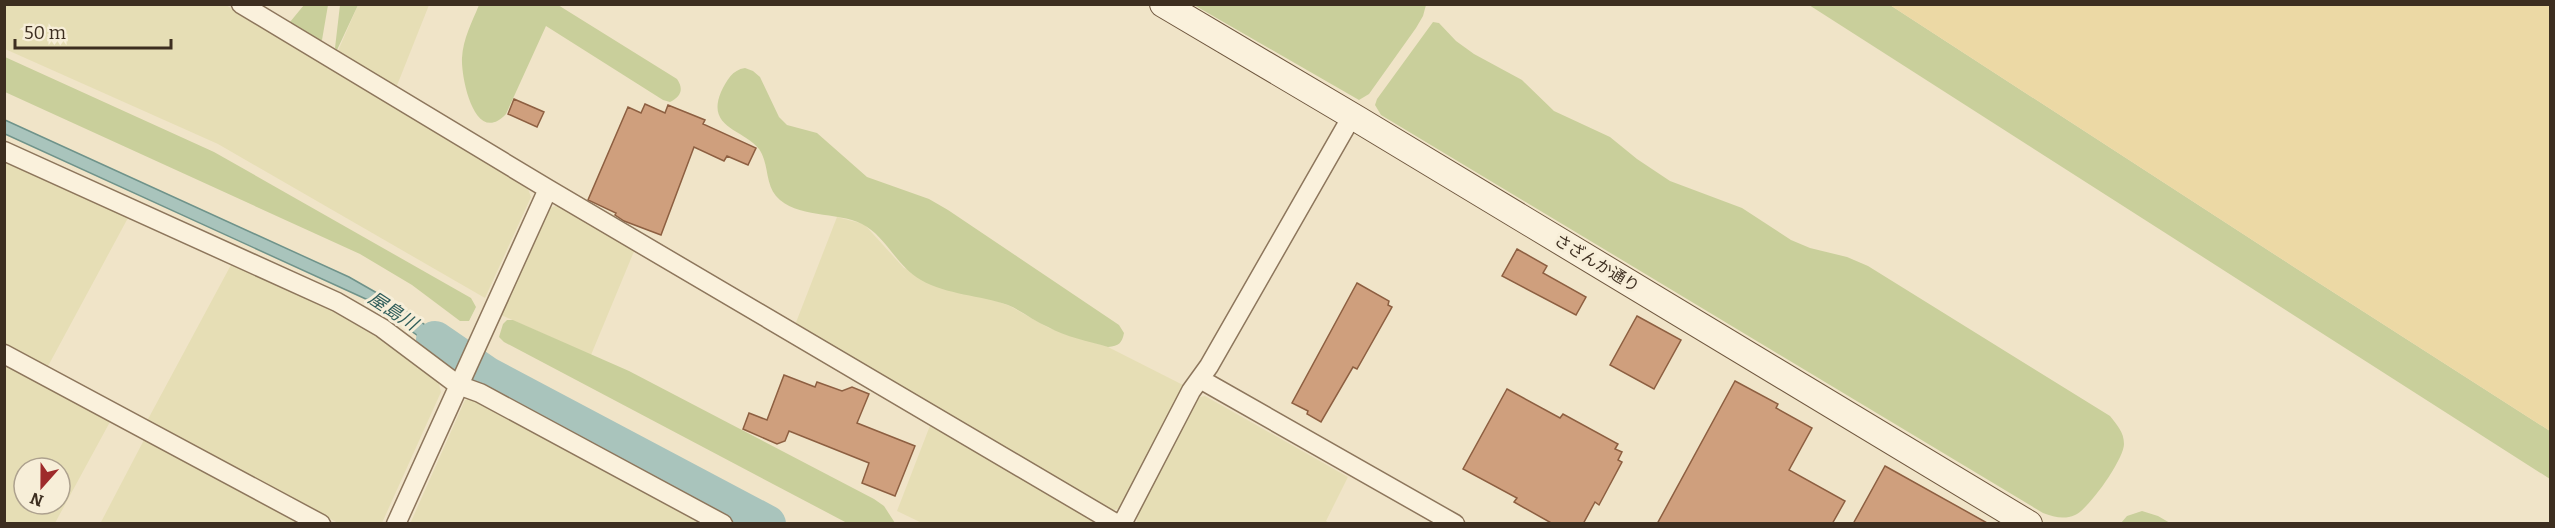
<svg xmlns="http://www.w3.org/2000/svg" width="2555" height="528" font-family="Bitter,'Noto Sans JP',serif">
	<style>
		.farmland { fill: #e6deb5; fill-rule: evenodd }
		.green { fill: #c9cf9b }
		.sand { fill: #ecd9a5 }
		.water { fill: #a9c4bc; stroke: #6f938a; stroke-width: 1.5 }
		.lines { fill: none; stroke-linecap: round; stroke-linejoin: round }
		.river { stroke: #a9c4bc; stroke-width: 38 }
		.building { fill: #cf9f7d; stroke: #8d5f41; stroke-width: 1.5 }
		.street-casing { stroke: #8d765c; stroke-width: 21 }
		.secondary-casing { stroke: #6f573f; stroke-width: 28 }
		.street { stroke: #faf1dc; stroke-width: 18 }
		.secondary { stroke: #faf1dc; stroke-width: 26 }
		.labels { text-anchor: middle; dominant-baseline: central; stroke-width: 6; stroke-linejoin: round; paint-order: stroke }
		.street-label { font-size: 16px; fill: #3d2e20; stroke: #f7eed8 }
		.water-label { font-size: 18px; font-style: italic; fill: #2f5d5a; stroke: #f7eed8 }
	</style>
	<rect width="100%" height="100%" fill="#f0e4c8"/>
	<path class="farmland" d="M5 5H226L527 186 531 197 485 298 218 144 5 49Z
		M358 5H429L396 88 337 53Z
		M4 159 129 216 47 368 5 345Z
		M559 205 635 249 591 355 501 315 549 208Z
		M837 217 864 224 904 268 1010 306 1049 328 1108 347 1185 386 1121 508 1111 511 795 325Z
		M232 263 333 309 377 334 438 380 441 392 382 523H338L147 421Z
		M4 363 111 420 55 523H5ZM24 468H60V504H24Z
		M1205 396 1348 477 1326 521 1329 523 1138 524 1135 516 1196 398Z
		M475 397 710 524H410L465 400Z
		M931 423 1102 523H922L897 511Z
		M145 438 305 524H100Z"/>
	<path class="green" d="M304 5H328L322 40H318L290 22Z
		M340 5H358L337 50 335 48Z
		M479 5H558L677 79C684 89 681 97 670 102L663 100 546 26 506 114C475 147 461 78 462 58 463 39 472 22 479 5Z
		M1194 5H1426L1423 16 1416 28 1369 94 1359 100Z
		M1809 5H1890L2294 267 2550 431V479Z
		M1433 22 1439 23 1456 41 1474 54 1522 80 1554 111 1610 137 1637 159 1670 181 1742 208 1791 240 1810 248 1847 257 1868 266 2110 416C2117 425 2124 432 2124 444 2124 459 2089 509 2075 515 2064 520 2054 517 2043 513L1381 115 1375 105 1377 99Z
		M5 57 214 152 471 298 476 307 469 321H460L412 285 360 254 5 92Z
		M745 68 753 71 760 77 779 117 787 125 817 133 867 177 929 199 948 210 1119 325 1124 333C1122 343 1119 346 1108 347 1088 341 1066 337 1048 327 1034 321 1022 311 1008 305 980 295 947 295 921 280 897 267 885 235 862 224 837 211 796 219 776 196 765 183 769 163 759 149 743 129 706 128 721 92 727 80 732 70 745 68Z
		M507 320H513L629 371 874 499 884 506 895 523H847L504 342 499 337 503 324Z
		M2142 511 2158 516 2170 523H2121L2127 516Z"/>
	<path class="sand" d="M1890 5H2550V431L2294 267Z"/>
	<path class="water" d="M5 120 349 277 398 305 471 359 464 369 368 300 5 134Z"/>
	<g class="lines">
		<path class="river" d="M435 340 486 375 767 524"/>
	</g>
	<path class="building" d="M514 99 544 112 537 127 508 114Z
		M645 104 665 113 668 105 705 120 703 124 756 148 748 165 727 156 724 161 694 147 661 235 624 221 615 215 616 213 588 200 628 107 641 113Z
		M1517 249 1547 266 1543 273 1586 297 1576 315 1502 276Z
		M1357 283 1389 301 1388 305 1392 307 1357 369 1353 367 1321 422 1307 414 1308 411 1292 403Z
		M1637 316 1681 340 1654 389 1610 365Z
		M784 375 815 387 817 382 842 391 852 387 869 394 857 423 915 446 895 496 862 483 869 463 789 431 785 441 777 444 743 429 749 413 767 420Z
		M1735 381 1778 404 1776 408 1812 428 1789 470 1845 501 1832 524H1657Z
		M1507 389 1560 418 1563 414 1618 444 1615 449 1622 452 1618 460 1622 462 1599 505 1595 502 1583 524H1553L1514 502 1517 498 1463 469Z
		M1885 466 1989 524H1853Z"/>
	<g class="lines">
		<g class="street-casing">
			<path id="street" d="M241 4 548 189 1117 524
				M4 151 337 302 382 328 458 385 480 393 723 524
				M4 354 321 524
				M1200 379 1455 524
				M396 524 548 189
				M1122 524 1191 391 1209 366 1352 116"/>
		</g>
		<g class="secondary-casing">
			<path id="secondary" d="M1163 4 1359 120 2029 524"/>
		</g>
		<use href="#street" class="street"/>
		<use href="#secondary" class="secondary"/>
	</g>
	<g class="labels">
		<g class="street-label">
			<text transform="translate(1597 263) rotate(31)">さざんか通り</text>
		</g>
		<g class="water-label">
			<text transform="translate(393 311) rotate(33)">屋島川</text>
		</g>
	</g>
	<rect width="2555" height="528" fill="none" stroke="#3d2e20" stroke-width="12"/>
	<g transform="translate(42 486) rotate(201)"><circle r="28" fill="#f7eed8" stroke="#ada18e" stroke-width="1.5"/>
	<path d="M0-4.5L10 22L0 15L-10 22Z" fill="#9e2a2b"/>
	<text y="-9" font-size="16" font-weight="bold" text-anchor="middle" fill="#3d2e20">N</text>
	</g>
	<path d="M15 39v9h156v-9" fill="none" stroke="#3d2e20" stroke-width="3"/>
	<text x="24" y="39" font-size="18" fill="#3d2e20" stroke="#f7eed8" stroke-width="4.5" paint-order="stroke">50 m</text>
</svg>
